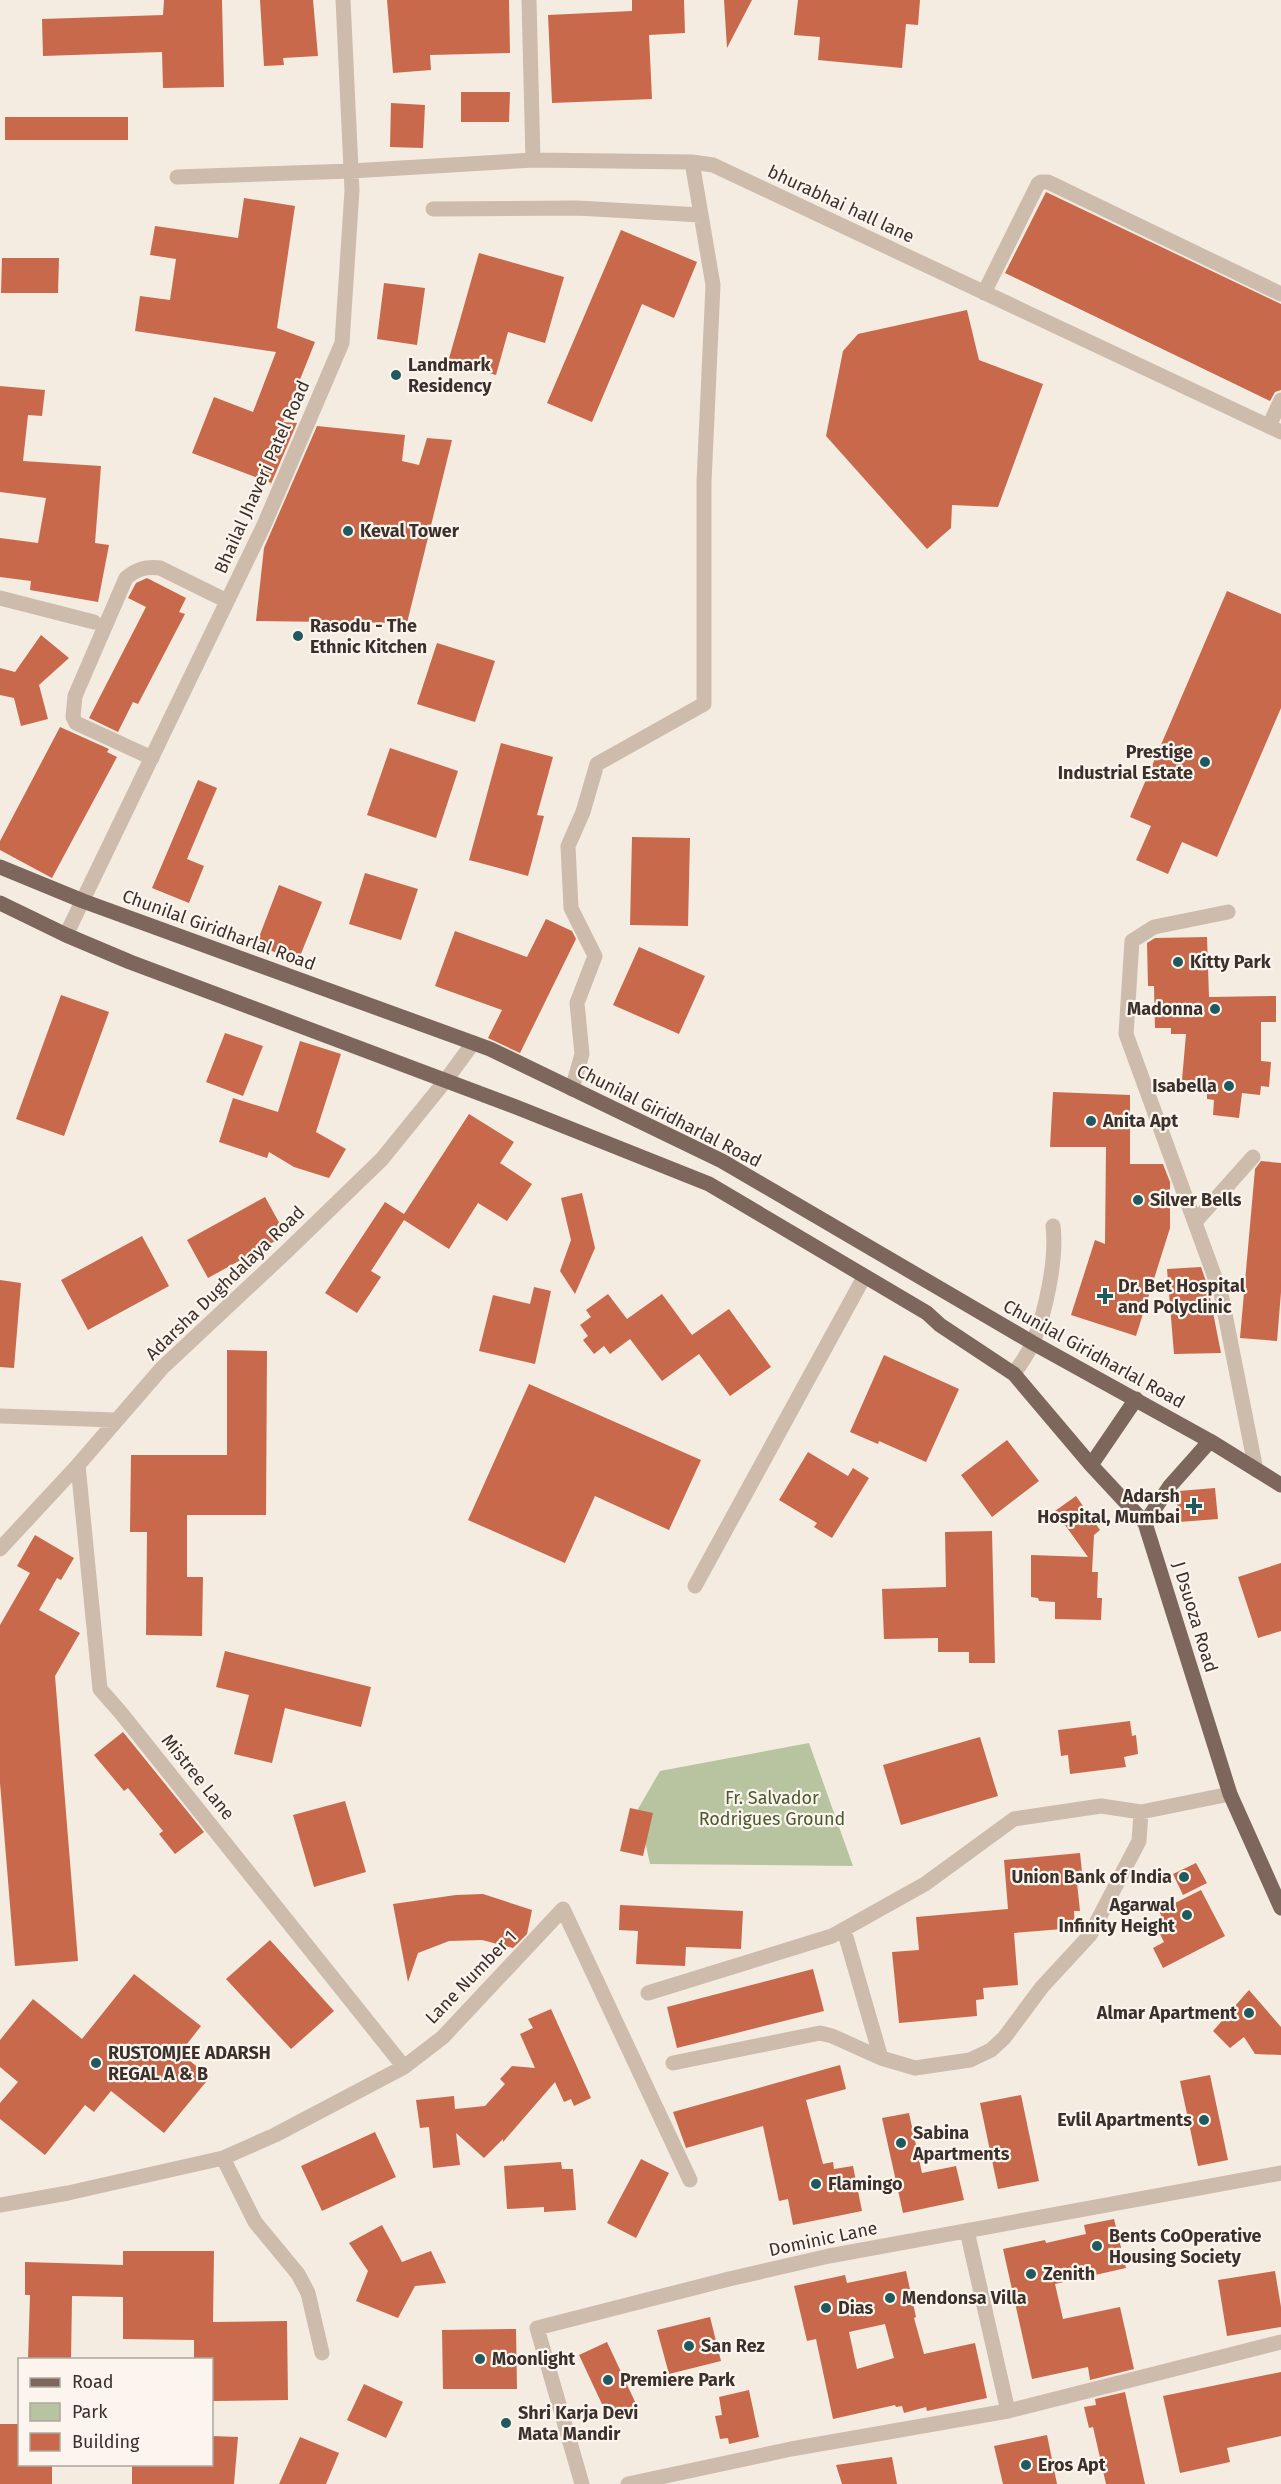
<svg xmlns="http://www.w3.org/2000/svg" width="1281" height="2484" font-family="'Fira Sans',sans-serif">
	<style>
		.green { fill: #b8c4a0 }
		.building { fill: #c8694b; fill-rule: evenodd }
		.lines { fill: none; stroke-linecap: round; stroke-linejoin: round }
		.minor { stroke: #cdbbac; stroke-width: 15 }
		.major { stroke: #7d675c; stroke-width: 15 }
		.poi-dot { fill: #1f5a5e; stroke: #fbf5ee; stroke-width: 2 }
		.labels { text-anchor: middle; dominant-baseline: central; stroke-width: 4.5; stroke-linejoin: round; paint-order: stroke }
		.street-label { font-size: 18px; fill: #3b302b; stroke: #fbf5ee }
		.poi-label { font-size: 18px; font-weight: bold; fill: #3b302b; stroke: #fbf5ee; text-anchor: start }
		.park-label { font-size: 18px; fill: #4a5a2e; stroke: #fbf5ee }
	</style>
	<rect width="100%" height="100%" fill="#f4ebe1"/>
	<path class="green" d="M809 1743 853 1866 650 1864 638 1809 660 1771Z"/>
	<path class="building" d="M164 0H222L224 87 163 88 162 52 43 56 42 19 163 15Z
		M260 0H313L318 56 283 58 284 65 264 66Z
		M387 0H509L510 53 430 55 431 70 393 73Z
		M632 0H684L685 33 649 35 652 99 552 103 548 15 632 11Z
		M724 0H752L727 48Z
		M798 0H920L918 25 906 24 902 68 818 60 820 37 794 35Z
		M461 92H510L509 122H461Z
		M391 103 425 105 423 148 390 147Z
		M5 117H128V140H5Z
		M1046 192 1281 304V390L1275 392 1270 401 1005 273Z
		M244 198 295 206 277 328 315 342 283 422 297 423 270 486 271 483 192 453 214 397 253 412 276 352 135 331 140 296 170 300 176 259 150 255 155 226 238 238Z
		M621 230 697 262 674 318 642 304 592 422 547 403Z
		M479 253 564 277 545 343 508 332 496 375 448 362Z
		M2 258H59L58 293H1Z
		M384 283 425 288 417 345 377 339Z
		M967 310 979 360 1043 384 998 507 952 505 951 528 927 549 826 436 843 351 858 334Z
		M0 386 45 390 42 416 28 415 23 461 101 466 95 543 109 545 98 602 30 590 31 581 0 577V538L38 543 46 498 0 492Z
		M317 426 405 435 402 461 419 465 427 438 452 440 407 623 256 621 264 548Z
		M147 578 186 598 179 612 185 614 138 704 133 702 118 732 89 718 146 607 128 598 136 583Z
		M1227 591 1281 614V708L1217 857 1182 842 1168 874 1136 860 1151 826 1130 817Z
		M41 635 69 658 39 685 48 719 21 726 14 698 0 695V668L15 672Z
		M437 643 495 661 475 722 417 704Z
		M60 727 109 749 107 752 117 757 52 878 0 850V841Z
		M501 743 553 757 537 815 544 816 528 876 469 860Z
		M390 748 458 771 436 838 367 815Z
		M198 780 217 788 187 859 204 866 189 903 152 888Z
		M632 837 690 838 688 926 630 925Z
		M365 873 418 889 401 940 349 924Z
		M279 885 322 902 298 961 256 945Z
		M546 919 572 931 576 939 520 1053 488 1038 502 1010 435 986 455 931 527 957Z
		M1207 937 1209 997 1276 996V1022H1261V1061L1271 1062 1269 1087 1261 1086 1260 1095 1242 1093 1239 1118 1213 1115 1214 1100 1207 1099V1091L1197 1090 1198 1081 1182 1080 1186 1034H1171V1028H1155L1154 986H1148L1147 943 1155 938Z
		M639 947 705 976 679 1034 613 1005Z
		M61 995 109 1012 64 1136 16 1119Z
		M225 1033 263 1046 243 1096 206 1082Z
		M300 1041 341 1054 316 1132 346 1149 329 1178 294 1167 269 1152 267 1158 219 1142 233 1098 278 1112Z
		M1053 1092 1130 1095V1164H1163L1170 1182V1228L1136 1336 1071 1315 1095 1240 1105 1244 1106 1147H1050Z
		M469 1114 514 1142 500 1163 532 1184 507 1221 478 1203 449 1249 404 1220 371 1271 381 1277 357 1313 325 1293 385 1202 404 1214Z
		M1261 1161 1281 1163V1292L1277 1341 1240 1338 1255 1169Z
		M582 1193 595 1248 575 1294 560 1271 571 1240 561 1198Z
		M265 1197 286 1235 208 1278 187 1240Z
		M142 1236 169 1286 88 1330 61 1280Z
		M1201 1267 1208 1287 1221 1353 1174 1354 1167 1269Z
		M0 1280 21 1283 14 1368 0 1367Z
		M534 1287 551 1291 535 1364 479 1351 493 1295 530 1304Z
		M608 1294 627 1319 662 1294 692 1335 729 1309 771 1367 730 1396 699 1354 662 1381 630 1339 610 1354 604 1346 594 1354 583 1340 588 1336 580 1325 591 1317 586 1310Z
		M227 1350 267 1351 266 1515H187V1577H203L202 1636 146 1635 147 1532H130L131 1455H227Z
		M884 1355 959 1389 926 1462 879 1441 878 1444 850 1432Z
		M529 1384 701 1460 669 1530 595 1496 565 1563 468 1520Z
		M1007 1440 1039 1481 992 1517 961 1475Z
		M808 1452 848 1476 853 1468 869 1478 832 1538 814 1527 817 1523 779 1500Z
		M1215 1488 1218 1519 1179 1522 1176 1494 1179 1491Z
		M1076 1496 1100 1530 1094 1535 1092 1572H1098L1097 1598H1102L1101 1620 1055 1619V1602L1039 1601 1038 1598 1031 1597V1555L1088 1557 1055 1511Z
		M992 1531 995 1663H969V1652H938V1638L884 1639 882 1589 946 1587 945 1532Z
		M35 1535 74 1558 61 1580 57 1578 39 1610 80 1633 55 1676 78 1961 15 1966 0 1783V1625L30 1573 17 1566Z
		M1281 1563V1631L1258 1638 1238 1577Z
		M225 1651 371 1687 361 1727 285 1708 272 1763 234 1754 249 1695 216 1687Z
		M1130 1721 1132 1736 1136 1735 1138 1754 1124 1757 1126 1767 1070 1774 1068 1755 1061 1756 1058 1730Z
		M123 1732 204 1832 175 1854 159 1834 163 1831 128 1788 124 1791 94 1755Z
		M980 1737 998 1796 901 1825 883 1765Z
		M345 1801 366 1872 314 1887 293 1815Z
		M630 1808 653 1813 643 1856 620 1851Z
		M1080 1853 1082 1872 1076 1873 1080 1911H1074L1075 1928 1014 1933 1018 1985 983 1988 984 1999 976 2000 977 2016 899 2023 892 1952 919 1950 916 1917 1008 1909 1004 1860Z
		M1196 1863 1207 1883 1183 1895 1173 1874Z
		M1201 1890 1225 1936 1163 1968 1153 1948 1164 1942 1158 1930 1166 1925 1159 1911Z
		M483 1894 532 1910 527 1934 513 1948 482 1940 449 1941 418 1953 408 1982 393 1904 456 1895Z
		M620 1905 743 1911 741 1949 686 1947 685 1966 636 1964 638 1931 619 1930Z
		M270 1940 334 2011 291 2049 226 1979Z
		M813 1969 824 2011 677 2048 667 2007Z
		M134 1974 201 2026 180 2053 210 2077 164 2133 111 2091 94 2112 85 2105 45 2155 0 2119V2103L18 2082 0 2067V2040L33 1999 82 2039Z
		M1249 1990 1281 2027V2055L1255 2054 1244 2037 1230 2048 1213 2031Z
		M551 2009 591 2098 574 2106 571 2099 564 2102 555 2082 503 2142V2139L484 2158 456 2133 460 2165 433 2168 429 2127 420 2128 416 2100 454 2096 455 2109 485 2106 505 2084 500 2079 512 2066 535 2068 520 2034 533 2028 528 2019Z
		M840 2065 846 2089 806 2100 823 2164 833 2162 834 2169 853 2166 862 2211 793 2225 788 2199 779 2201 763 2126 686 2148 673 2112Z
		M1210 2075 1228 2160 1198 2166 1180 2081Z
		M1021 2095 1039 2181 998 2189 980 2103Z
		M909 2113 922 2173 956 2166 964 2200 903 2213 882 2118Z
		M375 2132 396 2177 322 2211 301 2166Z
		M641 2159 669 2173 636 2238 607 2223Z
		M561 2162 562 2169H573L576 2210 544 2212V2207L507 2209 504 2166Z
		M1114 2219 1126 2268 1055 2284 1063 2319 1120 2307 1134 2369 1090 2380 1088 2367 1032 2379 1003 2249 1045 2240 1046 2243 1086 2234 1084 2225Z
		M382 2225 402 2262 431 2251 446 2283 415 2286 398 2318 356 2301 368 2271 349 2243Z
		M123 2251H214L213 2322 287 2321 288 2400 212 2401V2360H194V2340L123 2339V2297L72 2296 71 2360H28L30 2295H25V2262L123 2265Z
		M906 2271 916 2317 914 2318 924 2354 975 2343 987 2398 927 2411 926 2407 904 2413 902 2406 896 2407 895 2405 833 2419 816 2339 807 2341 794 2286 845 2275 847 2283ZM885 2324 894 2358 857 2369 849 2332Z
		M1275 2271 1281 2307V2327L1227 2336 1218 2280Z
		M710 2317 721 2361 669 2374 657 2330Z
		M516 2329 517 2389H443L442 2330Z
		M607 2342 637 2406 609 2419 579 2355Z
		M1281 2372V2436L1227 2448 1230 2462 1180 2473 1163 2396Z
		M364 2384 403 2402 386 2438 347 2420Z
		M749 2390 759 2437 729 2444 728 2438 720 2439 715 2416 722 2415 719 2397Z
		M1125 2392 1145 2484H1106L1093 2427 1089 2428 1084 2407 1096 2405 1095 2399Z
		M0 2424H20V2464H52V2484H0Z
		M1047 2435 1057 2484H1003L994 2446Z
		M212 2436 238 2437 234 2484H132V2464H212Z
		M300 2437 339 2453 326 2484H279Z
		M892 2457 897 2484H842L836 2465Z"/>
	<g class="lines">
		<path class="minor" d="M529 0 533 160
			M177 177 351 171 533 160 692 162 713 165 1281 432
			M433 209 577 208 701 215
			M984 293 1038 184 1041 182H1048L1281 294
			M1269 426 1281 400
			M0 598 94 622
			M152 758 76 723 73 717 75 696 126 578C137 569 146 566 160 568L227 601
			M1228 912 1154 927 1132 941 1126 1034 1221 1294 1256 1470
			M66 935 264 525 342 343 352 190 343 0
			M572 1089 582 1054 577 1003 595 956 571 908 568 846 583 812 597 764 704 704V482L713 285 692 162
			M1195 1222 1253 1157
			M1014 1374C1020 1364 1029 1353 1033 1342 1046 1312 1057 1258 1053 1226
			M0 1416 115 1420
			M78 1465 100 1689 121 1713 404 2067
			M0 1549 78 1465 162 1368 286 1252 382 1159 446 1080 473 1043
			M695 1586 864 1277
			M844 1930 881 2058
			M648 1993 832 1936 925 1884 1014 1819 1101 1806 1141 1812 1230 1794
			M673 2063 820 2033 832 2036 881 2058 915 2068 970 2060 991 2050 1004 2038 1042 1987 1090 1935 1139 1841 1141 1812
			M223 2158 255 2222 298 2274 308 2293 322 2353
			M0 2205 68 2193 223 2158 275 2135 404 2067 443 2037 563 1909 690 2180
			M967 2231 1008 2411
			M582 2484 537 2328 729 2279 829 2256 1281 2173
			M628 2484 791 2449 1008 2411 1281 2342"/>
		<path class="major" d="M0 867 83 901 490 1049 722 1161 1033 1343 1210 1441 1281 1485
			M0 903 66 935 130 962 516 1107 709 1184 927 1313 940 1325 1014 1374 1091 1465 1145 1523 1230 1794 1281 1908
			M1091 1465 1136 1399
			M1145 1523 1170 1486 1210 1441"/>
	</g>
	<g class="poi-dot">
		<circle cx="396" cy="375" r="6"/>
		<circle cx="348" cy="531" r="6"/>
		<circle cx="298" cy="636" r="6"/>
		<circle cx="1205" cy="762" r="6"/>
		<circle cx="1178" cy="962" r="6"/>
		<circle cx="1215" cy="1009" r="6"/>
		<circle cx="1229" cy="1086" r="6"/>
		<circle cx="1091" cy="1121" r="6"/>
		<circle cx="1138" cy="1200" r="6"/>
		<path d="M1102 1287h6v6h6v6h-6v6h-6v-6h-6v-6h6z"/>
		<path d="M1191 1497h6v6h6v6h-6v6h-6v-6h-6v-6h6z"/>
		<circle cx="1184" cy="1877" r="6"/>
		<circle cx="1187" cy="1915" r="6"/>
		<circle cx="1249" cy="2013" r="6"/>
		<circle cx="96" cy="2063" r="6"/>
		<circle cx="1204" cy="2120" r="6"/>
		<circle cx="901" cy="2143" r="6"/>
		<circle cx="816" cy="2184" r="6"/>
		<circle cx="1097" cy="2246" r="6"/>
		<circle cx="1031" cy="2274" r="6"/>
		<circle cx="890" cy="2298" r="6"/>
		<circle cx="826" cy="2308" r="6"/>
		<circle cx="689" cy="2346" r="6"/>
		<circle cx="480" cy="2359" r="6"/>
		<circle cx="608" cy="2380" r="6"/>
		<circle cx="506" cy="2423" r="6"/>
		<circle cx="1026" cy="2465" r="6"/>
	</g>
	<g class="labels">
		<g class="street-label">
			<text transform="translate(841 204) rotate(25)">bhurabhai hall lane</text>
			<text transform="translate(262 477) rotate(-66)">Bhailal Jhaveri Patel Road</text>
			<text transform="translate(219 930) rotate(20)">Chunilal Giridharlal Road</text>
			<text transform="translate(669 1116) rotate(27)">Chunilal Giridharlal Road</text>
			<text transform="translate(225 1283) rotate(-44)">Adarsha Dughdalaya Road</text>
			<text transform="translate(1094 1354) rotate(29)">Chunilal Giridharlal Road</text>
			<text transform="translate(1195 1617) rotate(73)">J Dsuoza Road</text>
			<text transform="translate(198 1777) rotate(51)">Mistree Lane</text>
			<text transform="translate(471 1977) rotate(-46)">Lane Number 1</text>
			<text transform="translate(823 2239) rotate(-12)">Dominic Lane</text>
		</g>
		<g class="poi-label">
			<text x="408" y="365">Landmark<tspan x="408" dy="21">Residency</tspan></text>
			<text x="360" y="531">Keval Tower</text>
			<text x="310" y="626">Rasodu - The<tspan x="310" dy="21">Ethnic Kitchen</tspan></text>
			<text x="1193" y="752" text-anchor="end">Prestige<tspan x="1193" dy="21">Industrial Estate</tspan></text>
			<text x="1190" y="962">Kitty Park</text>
			<text x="1203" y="1009" text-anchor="end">Madonna</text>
			<text x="1217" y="1086" text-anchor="end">Isabella</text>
			<text x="1103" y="1121">Anita Apt</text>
			<text x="1150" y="1200">Silver Bells</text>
			<text x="1118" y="1286">Dr. Bet Hospital<tspan x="1118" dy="21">and Polyclinic</tspan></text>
			<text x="1180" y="1496" text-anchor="end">Adarsh<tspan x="1180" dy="21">Hospital, Mumbai</tspan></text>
			<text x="1172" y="1877" text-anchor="end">Union Bank of India</text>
			<text x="1175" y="1905" text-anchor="end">Agarwal<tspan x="1175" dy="21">Infinity Height</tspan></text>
			<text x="1237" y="2013" text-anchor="end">Almar Apartment</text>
			<text x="108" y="2053">RUSTOMJEE ADARSH<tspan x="108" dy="21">REGAL A &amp; B</tspan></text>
			<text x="1192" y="2120" text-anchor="end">Evlil Apartments</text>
			<text x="913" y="2133">Sabina<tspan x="913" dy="21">Apartments</tspan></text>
			<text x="828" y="2184">Flamingo</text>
			<text x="1109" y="2236">Bents CoOperative<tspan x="1109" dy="21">Housing Society</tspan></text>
			<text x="1043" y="2274">Zenith</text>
			<text x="902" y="2298">Mendonsa Villa</text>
			<text x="838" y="2308">Dias</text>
			<text x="701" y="2346">San Rez</text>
			<text x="492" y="2359">Moonlight</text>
			<text x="620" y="2380">Premiere Park</text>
			<text x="518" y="2413">Shri Karja Devi<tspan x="518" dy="21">Mata Mandir</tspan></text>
			<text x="1038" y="2465">Eros Apt</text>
		</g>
		<g class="park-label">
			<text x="772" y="1798">Fr. Salvador<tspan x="772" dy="21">Rodrigues Ground</tspan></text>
		</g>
	</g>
	<rect x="18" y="2358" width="195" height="108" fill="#fbf5ee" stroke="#aea6a0" stroke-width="1.5"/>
	<rect x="30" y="2378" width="30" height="9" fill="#7d675c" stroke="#aea6a0" stroke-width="1.5"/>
	<text x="72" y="2388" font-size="18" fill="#3b302b">Road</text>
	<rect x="30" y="2403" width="30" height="18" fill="#b8c4a0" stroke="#aea6a0" stroke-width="1.5"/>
	<text x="72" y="2418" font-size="18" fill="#3b302b">Park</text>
	<rect x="30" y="2433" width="30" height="18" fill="#c8694b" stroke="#aea6a0" stroke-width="1.5"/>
	<text x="72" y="2448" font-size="18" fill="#3b302b">Building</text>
</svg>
